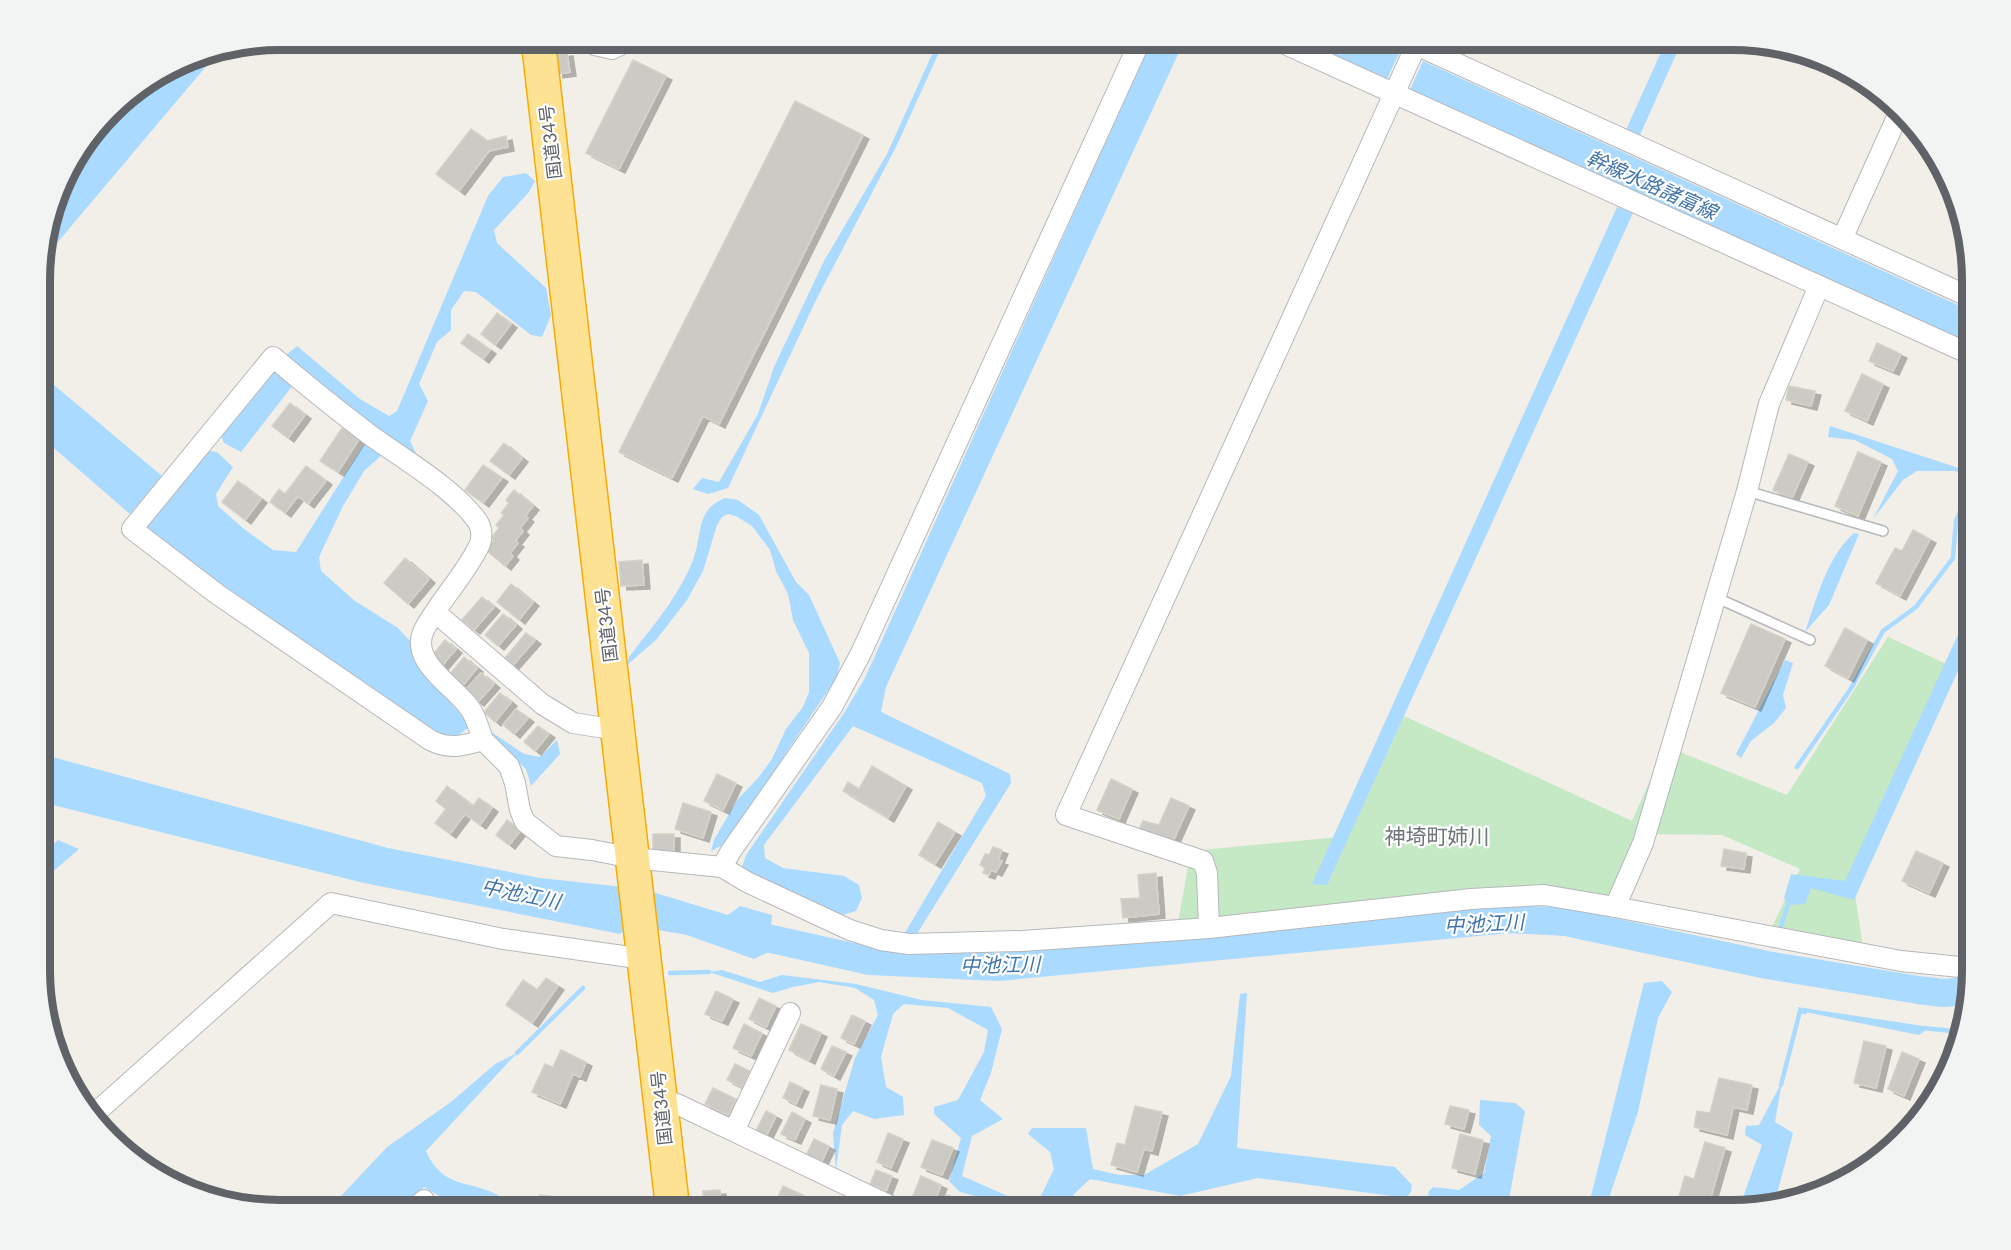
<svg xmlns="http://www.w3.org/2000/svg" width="2011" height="1250" font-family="Lato,'Noto Sans JP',sans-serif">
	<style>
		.green { fill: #c5e8c5 }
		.water { fill: #aadaff }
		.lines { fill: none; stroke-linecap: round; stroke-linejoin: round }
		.stream { stroke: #aadaff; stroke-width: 4.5 }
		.river { stroke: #aadaff; stroke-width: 28 }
		.building { fill: #cccac5; stroke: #d6d1c6; stroke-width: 1.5; filter: url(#shadow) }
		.lane-casing { stroke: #b5b8bc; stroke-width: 12 }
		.street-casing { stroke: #b5b8bc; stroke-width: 22 }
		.highway-casing { stroke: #f9ab00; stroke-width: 36 }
		.lane { stroke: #fff; stroke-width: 9 }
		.street { stroke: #fff; stroke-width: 20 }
		.highway { stroke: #fde293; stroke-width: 33 }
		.labels { text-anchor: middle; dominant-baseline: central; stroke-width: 4.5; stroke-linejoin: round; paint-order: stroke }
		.street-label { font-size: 18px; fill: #5f6368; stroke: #fff }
		.water-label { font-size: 20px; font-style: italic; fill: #4174aa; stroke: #fff }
		.quarter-label { font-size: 21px; fill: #70757a; stroke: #fff }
		.rim { fill: none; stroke: #5f6368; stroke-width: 8 }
	</style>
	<defs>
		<filter id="shadow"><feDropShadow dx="6" dy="4" stdDeviation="0" flood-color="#0004"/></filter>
	</defs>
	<rect width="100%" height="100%" fill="#f1efe8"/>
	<path class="green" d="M1888 637 1951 666 1854 888 1865 960 1764 943 1800 869 1722 835 1636 834 1602 911 1540 900 1176 933 1191 851 1349 836 1404 716 1632 821 1665 746 1787 795Z"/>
	<path class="water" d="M939 39H945L897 145 816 300 728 488 708 494 693 489 702 478 719 482 758 414 774 367 824 261 887 154Z
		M1152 39H1185L886 687 881 712 1010 774 1011 783 915 937 903 936 986 796 982 783 853 726 764 845 765 858 783 868 844 876 859 885 862 898 856 911 842 915 753 875 742 867 746 855 844 713 865 678Z
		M1298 39H1379L1401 49 1387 79Z
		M1667 39H1683L1639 137 1625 132Z
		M219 51 41 262V249L64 173 121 99 188 57Z
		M1423 61 1971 311 1972 346 1410 90Z
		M526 173 535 181 529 192 494 230 497 243 546 288 551 315 542 337 531 335 476 292 464 291 451 310V330L437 342 419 384 428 401 410 441 417 456 352 413 285 356 297 346 360 399 389 416 397 411 488 196 503 177Z
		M1617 207 1633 213 1327 885 1312 884Z
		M276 370 293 385 241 452 224 443 221 436Z
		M41 374 162 476 130 514 41 437Z
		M1830 426 1971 472 1972 477 1955 471H1917L1903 480 1873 519 1898 471 1892 459 1855 440 1828 437Z
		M367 440 383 454 364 471 343 506 319 557 321 571 355 601 398 628 411 642 414 656 421 667 470 726 459 735 442 737 221 584 146 529 209 451 217 452 233 467 216 494 218 506 244 529 273 550 296 552Z
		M725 498 738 500 759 515 796 582 809 595 840 663 837 677 725 844 711 851 714 840 737 800 759 777 772 759 786 729 803 707 809 692V653L793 620 788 594 776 571 770 550 752 526 736 516 728 514 722 517 717 525 703 571 687 600 656 640 627 665 629 657C653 626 679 596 693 560 703 534 695 510 725 498Z
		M1854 533 1859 534 1829 605 1805 632C1817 598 1827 557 1854 533Z
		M1972 604 1971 642 1854 900 1811 888 1805 904 1788 905 1784 898 1791 874 1845 881Z
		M1785 660 1793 663 1783 695 1786 708 1774 723 1751 741 1741 758 1736 754Z
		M490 731 524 754 540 757 557 740 560 754 531 786 526 769 494 743Z
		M41 754 388 848 540 878 623 887 631 925 620 934 364 883 41 802Z
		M58 840 79 849 41 882V855Z
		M649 891 728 915 740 906 772 915 769 952 754 959 687 935 653 929Z
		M722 970 760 982 782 975 856 984 922 1000 991 1007 1002 1029 991 1073 980 1100 1003 1119 972 1136 962 1176 1035 1208 1054 1169 1050 1152 1028 1134 1032 1128H1086L1093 1169 1119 1175H1144L1198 1144 1231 1076 1240 994 1247 993 1237 1148 1395 1167 1412 1185 1411 1192 1406 1198 1258 1178 1180 1196 1090 1179 1074 1194 1067 1211H1004L983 1198 960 1192 949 1181 961 1138 934 1114V1107L958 1100 984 1052 988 1030 948 1008 904 1004 893 1014 881 1057 886 1087 903 1097 904 1115 874 1119 853 1111 842 1125 836 1170 833 1133 855 1058 878 1015 874 1000 855 988 819 982 793 987 773 993 709 972Z
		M1662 981 1672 992 1658 1018 1638 1112 1605 1210 1530 1211 1527 1204 1535 1196 1590 1200 1644 983Z
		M1797 1007 1930 1027 1919 1035 1800 1011Z
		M517 1053 426 1151C442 1188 467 1180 496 1194 502 1198 508 1205 513 1211H465L424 1187 399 1211H327L387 1147 451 1102 495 1064Z
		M1782 1082 1775 1122 1793 1133 1775 1202 1747 1211H1738L1762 1145 1745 1135 1746 1126 1759 1125Z
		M1480 1100 1515 1103 1525 1111 1507 1211H1480L1428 1197 1429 1191 1433 1187 1459 1190 1484 1173 1491 1136 1479 1125Z"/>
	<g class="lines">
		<path class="stream" d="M1797 767 1850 690 1883 631 1916 607 1953 558 1956 521 1972 483
			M1779 932 1788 905
			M670 973 709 972
			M1923 1028 1962 1032
			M517 1053 583 988
			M1781 1085 1800 1011 1805 1012"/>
		<path class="river" d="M731 930 870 961 998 967 1509 919 1566 922 1767 965 1918 990 1943 993 1970 991"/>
	</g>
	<path class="building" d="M567 52 570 72 557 74 555 53Z
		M633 60 666 76 619 169 586 153Z
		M795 101 863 135 719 424 703 416 672 478 619 452Z
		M471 129 487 141 506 136 508 147 489 151 459 191 436 174Z
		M497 313 511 324 495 345 481 334Z
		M468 334 490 350 483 359 461 343Z
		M1877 343 1901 354 1893 371 1869 361Z
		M1862 374 1883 384 1867 421 1845 411Z
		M1789 386 1815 391 1811 406 1786 400Z
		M290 403 305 415 288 438 272 426Z
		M342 428 359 439 338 472 320 461Z
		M504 443 522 458 509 475 490 461Z
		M1858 452 1881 462 1858 516 1835 506Z
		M1789 454 1808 462 1792 498 1773 490Z
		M483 465 502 478 483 503 465 490Z
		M306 466 326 481 308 504 298 496 285 513 270 502 279 489 285 494Z
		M238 481 261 499 245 520 222 502Z
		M514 490 533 506 525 516 528 518 520 528 523 531 515 541 518 543 510 553 513 556 505 566 486 550 494 540 491 538 499 528 496 525 504 515 501 513 509 503 506 500Z
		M1913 530 1930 539 1900 596 1876 583 1895 548 1902 551Z
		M405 558 429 579 408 604 384 583Z
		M642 560 644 585 621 586 619 562Z
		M511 584 533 602 519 620 497 602Z
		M482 597 494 607 474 630 462 620Z
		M503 614 516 625 498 646 485 635Z
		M1751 624 1785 639 1755 707 1721 693Z
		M1845 628 1867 640 1848 678 1825 666Z
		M526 633 535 640 513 665 505 658Z
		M445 640 456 649 441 667 430 658Z
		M464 657 477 668 463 685 450 674Z
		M481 673 494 684 478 702 465 691Z
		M500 693 511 702 495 722 484 712Z
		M516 709 528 718 514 734 503 725Z
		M538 726 549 734 535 751 524 742Z
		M872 766 906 786 888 818 843 791 848 782 859 789Z
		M717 774 736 783 723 810 704 801Z
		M1111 779 1132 789 1119 819 1097 810Z
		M447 786 473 806 479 798 492 808 480 825 465 814 450 834 435 823 446 809 436 801Z
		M1171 798 1189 806 1173 841 1138 832 1143 821 1159 825Z
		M683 803 711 812 703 838 675 829Z
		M507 820 521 830 509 845 496 835Z
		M938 822 955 832 935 864 919 855Z
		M653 834H674V851H653Z
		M993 847 1002 850 998 860 1002 861 996 872 991 870 989 875 983 873 985 868 980 865 985 854 989 855Z
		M1724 849 1746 853 1744 869 1721 866Z
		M1916 851 1943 863 1929 893 1902 881Z
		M1156 873 1159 914 1123 918 1121 899 1140 898 1138 875Z
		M546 978 558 986 532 1023 506 1005 523 980 537 990Z
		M716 991 733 999 722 1021 705 1014Z
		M759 998 776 1006 766 1027 749 1019Z
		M852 1015 865 1021 854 1044 841 1038Z
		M744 1024 762 1033 751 1056 733 1048Z
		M801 1024 821 1033 809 1060 789 1050Z
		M1864 1041 1886 1046 1876 1088 1854 1083Z
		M832 1046 846 1052 834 1076 821 1069Z
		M561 1050 586 1062 580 1077 573 1074 560 1104 532 1092 545 1064 553 1067Z
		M1902 1052 1919 1059 1904 1096 1888 1089Z
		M735 1064 750 1071 742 1087 727 1080Z
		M1719 1078 1752 1085 1747 1110 1733 1107 1727 1135 1694 1127 1697 1111 1710 1113Z
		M790 1082 803 1088 796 1104 783 1098Z
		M821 1085 837 1089 830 1120 813 1116Z
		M713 1088 736 1099 728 1115 705 1104Z
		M1135 1106 1162 1112 1152 1151 1144 1149 1137 1172 1111 1165 1117 1143 1125 1145Z
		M1450 1106 1469 1110 1464 1129 1445 1124Z
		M766 1111 776 1116 766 1136 756 1131Z
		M792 1112 805 1119 795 1140 781 1134Z
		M888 1133 903 1139 891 1168 877 1162Z
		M1460 1134 1483 1140 1475 1174 1452 1168Z
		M814 1139 829 1146 821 1163 806 1156Z
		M932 1140 953 1148 942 1175 921 1167Z
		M1705 1142 1725 1148 1708 1207 1701 1205 1700 1211 1675 1209 1685 1176 1694 1179Z
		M876 1170 892 1176 886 1191 870 1184Z
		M921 1176 941 1185 931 1211 910 1203Z
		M783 1186 805 1196 798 1211H788L775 1204Z
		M720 1190 721 1211H695V1209H704L703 1191Z
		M540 1195 605 1203 604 1211H538Z
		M947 1195 967 1203 964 1211H952L943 1207Z
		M627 1206 646 1210V1211H626Z"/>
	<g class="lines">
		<g class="lane-casing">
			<path id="lane" d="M1747 491 1883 531
				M1715 597 1810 640"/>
		</g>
		<g class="street-casing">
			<path id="street" d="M586 39 595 45 612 49 620 45 626 39
				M1274 39 1972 355
				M1403 39 1972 298
				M1842 239 1898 115
				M273 357C305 384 337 410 370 435 403 459 455 489 478 522 482 529 482 537 480 544 465 575 441 599 425 628 407 660 453 685 469 707 476 716 479 729 483 740 463 746 449 750 430 740L217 594 132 529Z
				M435 612 542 704 573 723 618 730
				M483 740 509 766 515 783 520 810 525 822 556 846 592 850 633 858 722 867 747 882 850 930 881 940 909 944 1022 941 1209 928 1471 899 1544 895 1615 907 1901 961 1960 967 1972 966
				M722 867 731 851 832 707 861 653 1141 39
				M1615 907 1643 843 1747 491 1769 404 1819 286
				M1209 928 1207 873 1203 861 1066 815 1419 39
				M659 1098 679 1105 901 1211
				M92 1116 331 903 503 939 644 959
				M734 1131 790 1013
				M413 1211 424 1200"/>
		</g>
		<g class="highway-casing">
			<path id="highway" d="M538 39 673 1211"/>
		</g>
		<use href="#lane" class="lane"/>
		<use href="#street" class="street"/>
		<use href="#highway" class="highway"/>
	</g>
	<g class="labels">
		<g class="street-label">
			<text transform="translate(550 142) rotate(-97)">国道34号</text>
			<text transform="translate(606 625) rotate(-97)">国道34号</text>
			<text transform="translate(661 1108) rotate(-96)">国道34号</text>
		</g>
		<g class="water-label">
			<text transform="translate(1652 184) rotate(24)">幹線水路諸富線</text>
			<text transform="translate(521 893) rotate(12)">中池江川</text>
			<text transform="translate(1484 923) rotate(-3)">中池江川</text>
			<text transform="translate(1000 964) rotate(-1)">中池江川</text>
		</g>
		<g class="quarter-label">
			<text x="1437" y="835">神埼町姉川</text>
		</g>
	</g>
	<path d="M0 0H2011V1250H0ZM280 50H1732A230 230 0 0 1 1962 280V970A230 230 0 0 1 1732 1200H280A230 230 0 0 1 50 970V280A230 230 0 0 1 280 50Z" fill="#f2f3f3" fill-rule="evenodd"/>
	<path class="rim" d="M280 50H1732A230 230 0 0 1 1962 280V970A230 230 0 0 1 1732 1200H280A230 230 0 0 1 50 970V280A230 230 0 0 1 280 50Z"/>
</svg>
